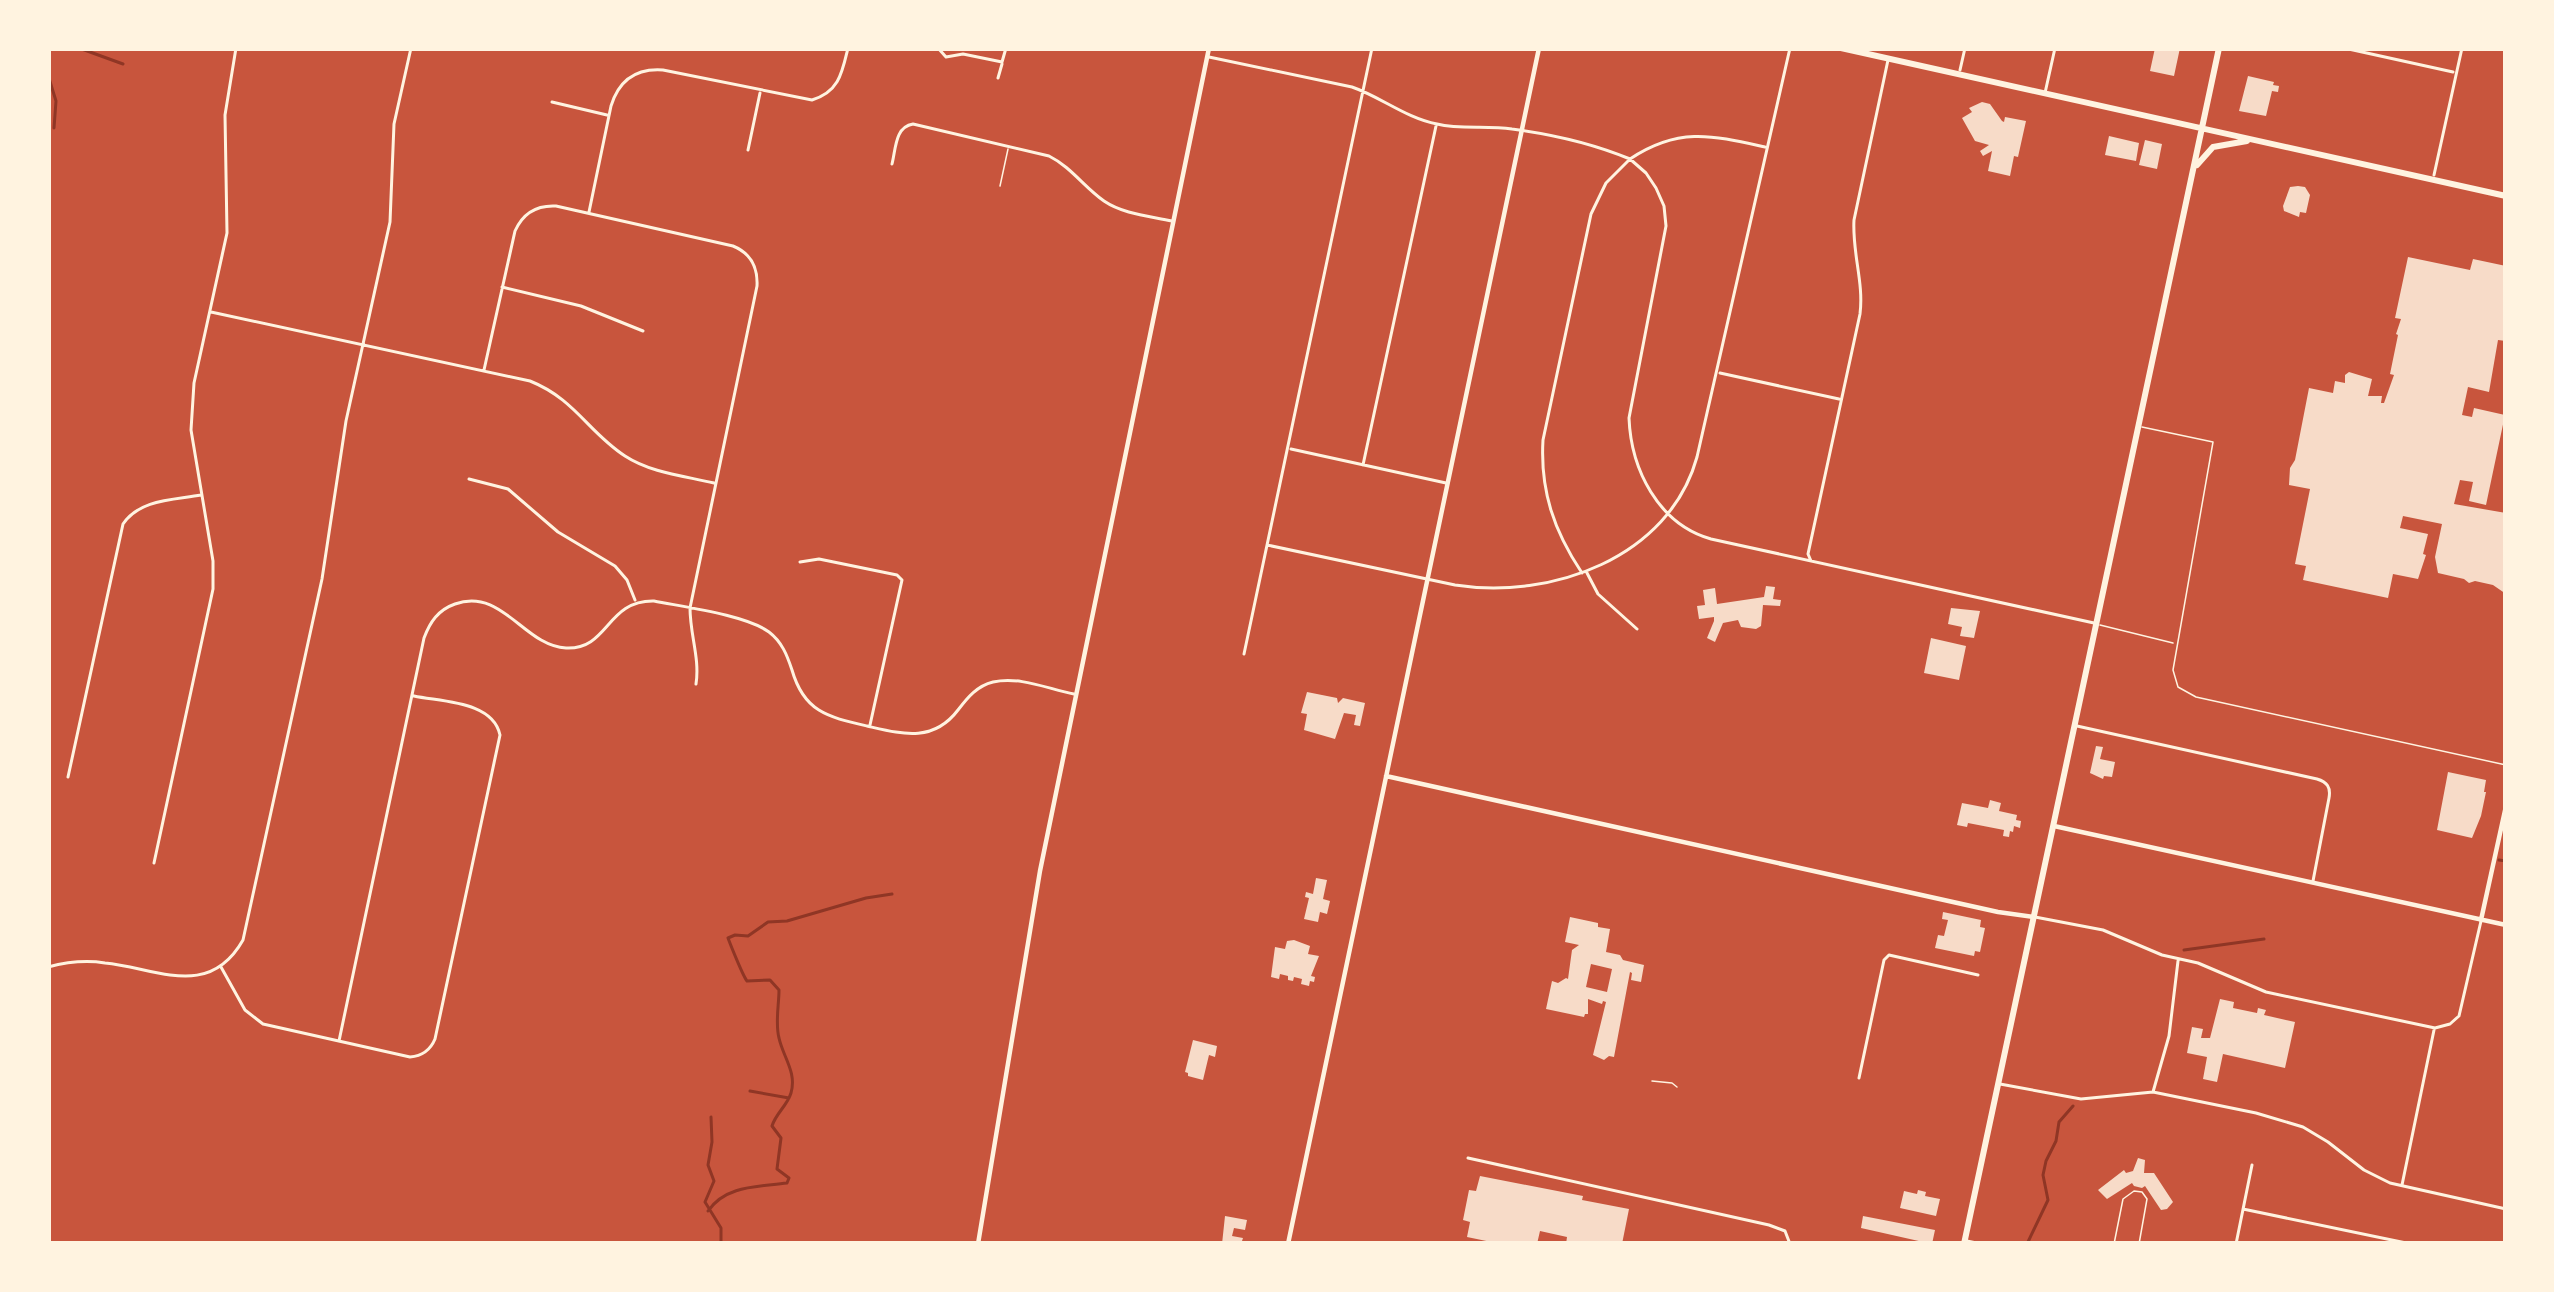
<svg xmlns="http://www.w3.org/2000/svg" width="2554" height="1292" font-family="'Alegreya Sans',sans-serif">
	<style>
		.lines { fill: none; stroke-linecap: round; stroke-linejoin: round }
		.stream { stroke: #8f3625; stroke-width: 3 }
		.building { fill: #f7dbc8; fill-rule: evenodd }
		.path { stroke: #fff3e0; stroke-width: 1.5 }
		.service { stroke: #fff3e0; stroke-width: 1.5 }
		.minor { stroke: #fff3e0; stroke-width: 3 }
		.tertiary { stroke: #fff3e0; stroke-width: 4.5 }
		.primary { stroke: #fff3e0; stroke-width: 6 }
	</style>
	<rect width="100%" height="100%" fill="#c8553d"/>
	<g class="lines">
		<path class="stream" d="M79 48 123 64
			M48 75 56 101 54 128
			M2499 860 2506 861
			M2184 950 2264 939
			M750 1091 789 1098
			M711 1117 712 1142 708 1165 714 1181 705 1202 721 1228V1244
			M708 1211C726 1185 758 1187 787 1183L789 1178 777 1169 781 1138 772 1126C776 1113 787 1106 791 1093 797 1072 783 1057 779 1038 775 1023 779 1005 779 990L770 980 747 981C743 976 731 946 728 938L735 935 748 936 768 922 787 921 866 898 892 894
			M2027 1244 2048 1200 2043 1175 2046 1161 2056 1141 2059 1122 2073 1106"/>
	</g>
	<path class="building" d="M2155 48H2180L2174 76 2150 71Z
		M2248 76 2274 82 2273 85 2279 86 2278 92 2272 91 2266 116 2239 111Z
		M1982 102 1990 104 2002 121 2004 122 2005 117 2026 121 2018 157 2014 156 2010 176 1988 171 1992 151 1983 156 1980 151 1989 145 1975 141 1962 118 1972 112 1969 108Z
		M2109 136 2139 143 2136 161 2105 155Z
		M2145 140 2162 144 2157 169 2139 165Z
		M2298 186 2305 187 2310 195 2306 213 2300 212 2299 217 2284 211 2283 206 2290 187Z
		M2408 257 2470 270 2473 259 2506 266V341L2498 340 2489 392 2468 387 2462 415 2472 417 2474 408 2505 415 2486 505 2469 501 2473 482 2460 480 2454 504 2506 513V594L2493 585 2475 581 2469 583 2464 579 2438 573 2435 557 2442 524 2403 516 2400 528 2428 534 2423 554 2426 555 2418 579 2393 574 2388 598 2303 580 2306 566 2295 564 2310 489 2289 485 2290 468 2295 460 2309 388 2333 393 2335 381 2345 383V375L2349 372 2372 379 2368 396H2382L2381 403H2384L2394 375 2390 374 2398 335 2396 334 2401 319 2395 318Z
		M1766 586 1775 587 1773 599 1781 600 1780 606 1763 605 1761 626 1756 629 1741 627 1738 620 1723 623 1715 642 1707 638 1714 621V617L1699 619 1697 606 1705 605 1703 590 1715 588 1717 604 1764 597Z
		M1951 608 1980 611 1974 638 1960 636 1962 627 1948 624Z
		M1931 638 1966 646 1959 680 1924 673Z
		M1307 692 1337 698 1338 703 1343 698 1365 703 1360 726 1354 725 1356 715 1344 713 1335 739 1304 730 1307 714 1301 713Z
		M2096 746 2103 747 2100 759 2115 762 2112 777 2104 776 2103 779 2090 773Z
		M2448 772 2486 780 2484 792H2486L2481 816 2472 838 2437 830Z
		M1990 800 2001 803 1999 811 2017 815 2016 820 2021 821 2020 828 2014 826 2013 832 2010 831 2009 837 2003 836 2004 830 1968 823 1967 827 1957 825 1962 803 1988 808Z
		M1316 878 1327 880 1323 899 1330 901 1327 914 1320 912 1318 922 1304 919 1309 898 1305 897 1306 892 1313 894Z
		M1943 912 1981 920 1980 927 1985 928 1980 952 1975 951 1974 956 1935 948 1938 935 1944 936 1948 920 1942 919Z
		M1570 917 1598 923V927L1610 929 1606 952 1620 955 1623 960 1644 965 1641 982 1631 980 1632 973 1630 972 1614 1057 1609 1056 1604 1060 1593 1055 1606 1002 1603 1001 1602 1004 1588 999V1014H1585L1584 1017 1546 1009 1552 981 1558 983 1566 978 1568 979 1572 950 1579 945 1565 942ZM1591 964 1612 969 1607 992 1586 987Z
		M1294 940 1310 946 1308 954 1319 956 1311 976 1315 977 1314 982 1310 981 1309 986 1301 984 1302 979 1294 977 1293 981 1288 980V976L1280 974 1279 979 1271 977 1275 947 1285 949 1287 941Z
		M2220 999 2234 1002 2233 1008 2257 1013 2258 1008 2266 1010 2264 1015 2295 1022 2285 1068 2223 1054 2217 1082 2203 1079 2207 1057 2187 1053 2192 1027 2203 1029 2201 1038H2210Z
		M1193 1040 1217 1046 1215 1057 1209 1055 1203 1080 1188 1076V1073L1185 1072Z
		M2138 1158 2145 1160 2144 1173H2154L2173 1202 2167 1209 2161 1210 2145 1186 2142 1188 2134 1186 2132 1183 2107 1199 2098 1190 2124 1170 2126 1173 2133 1171Z
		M1480 1176 1583 1196 1582 1200 1629 1209 1622 1244H1566L1567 1237 1540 1231 1537 1244H1501L1467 1237 1470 1222 1463 1220 1469 1190 1476 1191Z
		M1918 1190 1926 1192 1925 1196 1940 1199 1936 1216 1900 1208 1904 1191 1917 1194Z
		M1225 1216 1247 1220 1245 1230 1234 1228 1232 1236 1243 1238 1241 1244H1222Z
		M1863 1216 1935 1230 1932 1244 1861 1228Z"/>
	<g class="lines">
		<path class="path" d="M1652 1081 1672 1083 1677 1087"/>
		<path class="service" d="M1000 186 1008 149
			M2142 427 2213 442 2173 670 2178 687 2196 697 2506 765
			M2100 625 2173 643
			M2114 1244 2123 1199 2134 1191 2142 1192 2147 1199 2139 1244"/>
		<path class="minor" d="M938 48 946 57 963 54 1002 62 1006 48
			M2344 48 2453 72
			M1209 57 1352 87C1381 97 1406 118 1437 124 1461 130 1487 125 1512 129 1550 134 1594 144 1630 159 1678 127 1711 135 1765 147
			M1960 70 1965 48
			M998 78 1002 64
			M2045 93 2055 48
			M552 102 607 115
			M748 150 760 93
			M892 164C896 148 895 127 913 124L1049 156C1071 167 1084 187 1104 201 1123 214 1149 216 1172 221
			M2434 175 2462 48
			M589 212 611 106C619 80 636 68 663 70L812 100C839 92 842 73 848 48
			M502 287 581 306 643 331
			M211 312 530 381C575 399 588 432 625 456 651 473 685 476 714 483
			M484 370 515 231C523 213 537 205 556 206L733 246C750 253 758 267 757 286L690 608C690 635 700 658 696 684
			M1720 373 1839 399
			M1291 449 1446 483
			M1363 465 1436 126
			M469 479 508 489 558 532 615 566 627 580 635 600
			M1267 545 1455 585C1551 600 1669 558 1697 457L1790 48
			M1811 561 1808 554 1860 314C1864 282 1852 253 1854 220L1888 60
			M800 562 819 559 897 575 902 580 870 725
			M1582 573C1554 531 1540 491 1543 440L1591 214 1606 183 1630 159 1646 173 1656 188 1664 206 1666 226 1629 418C1631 469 1658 524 1711 539L2094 623
			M1587 573 1598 594 1637 629
			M1244 654 1372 48
			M2077 726 2317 779C2327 782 2331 787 2329 798L2313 881
			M68 777 123 524C140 499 173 500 201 495
			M154 863 213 589V561L191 430 194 383 227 233 225 115 236 48
			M2035 917 2103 930 2162 955 2198 963 2266 992 2435 1028 2450 1024 2459 1016 2481 921
			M48 967C67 962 86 960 105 963 157 968 209 1000 243 940L322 579 346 421 390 222 394 124 411 48
			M221 967 245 1010 263 1024 410 1057C422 1056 430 1051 435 1039L500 735C493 701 442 702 414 696
			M339 1041 424 638C430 622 438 610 455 604 502 587 524 646 566 648 609 650 606 600 654 601 684 607 746 615 769 632 782 642 787 655 792 670 804 712 828 717 867 726 902 734 933 743 958 710 968 697 977 686 993 682 1020 676 1048 689 1074 694
			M1859 1078 1884 960 1889 955 1978 975
			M2000 1084 2081 1099 2153 1092 2256 1113 2303 1127 2328 1142 2364 1170 2390 1183 2506 1209
			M2153 1092 2169 1036 2178 961
			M1468 1158 1769 1225 1785 1231 1790 1244
			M2402 1185 2434 1030
			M2243 1209 2411 1244
			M1967 1241 1981 1244
			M2236 1244 2252 1165"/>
		<path class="tertiary" d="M1386 776 1998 912 2034 917
			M2054 826 2506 925
			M2481 920 2506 806
			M978 1244 1040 871 1209 48
			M1288 1244 1539 48"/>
		<path class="primary" d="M1841 48 2506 196
			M2197 165 2213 147 2247 141
			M1964 1244 2219 48"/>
	</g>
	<rect width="2554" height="1292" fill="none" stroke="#fff3e0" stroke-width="102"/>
</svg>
